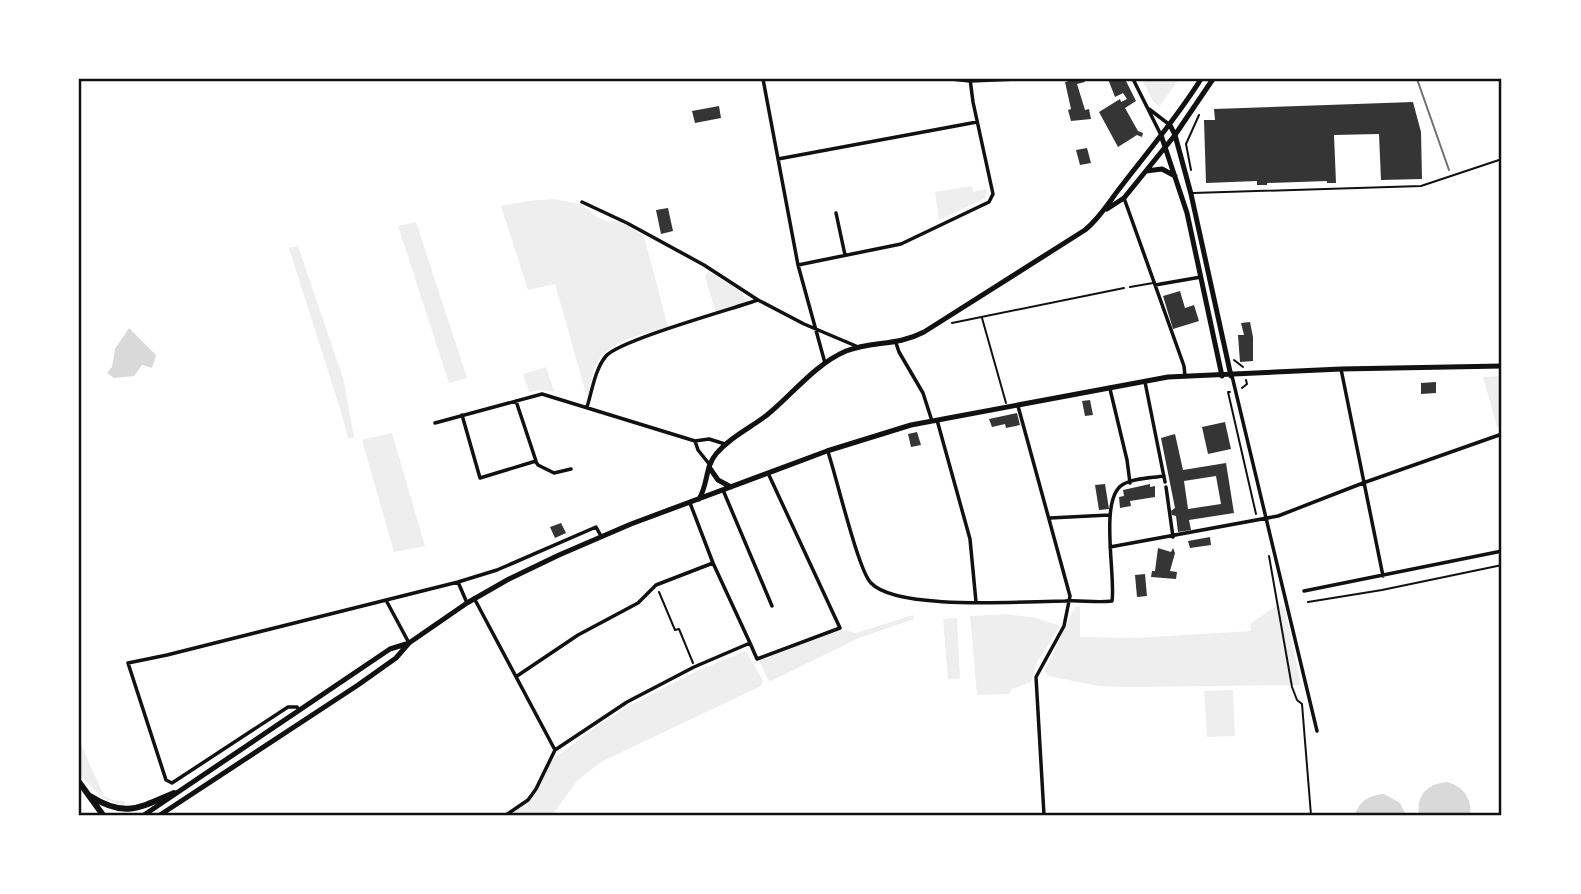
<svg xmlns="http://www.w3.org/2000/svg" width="1581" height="894" font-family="'Public Sans',sans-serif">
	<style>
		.green { fill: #eee }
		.water { fill: #d9d9d9 }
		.building { fill: #353535; fill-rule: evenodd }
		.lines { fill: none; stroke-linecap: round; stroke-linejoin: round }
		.path { stroke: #111; stroke-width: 2 }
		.service { stroke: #111; stroke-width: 2 }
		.minor { stroke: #111; stroke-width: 3.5 }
		.secondary { stroke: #111; stroke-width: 5 }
		.motorway { stroke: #111; stroke-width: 6 }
		.rail { stroke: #707070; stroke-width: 2 }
		.neatline { fill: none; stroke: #111; stroke-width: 2.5 }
	</style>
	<rect width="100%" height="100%" fill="#fff"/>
	<path class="green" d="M1148 79H1179L1159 107 1153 101 1143 82Z
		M972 186 973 192 987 189 985 198 939 220 935 192Z
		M553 199 581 204 597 217 609 222 615 221 626 225 644 236 668 327C646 334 612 339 599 360 592 370 591 385 587 397L555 284 528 290 501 206 528 201Z
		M416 222 467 378 449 383 398 226Z
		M298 246 344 381 354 438H348L342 415 289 248Z
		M708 271 741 292 746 300 744 303 716 313 705 277Z
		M546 367 554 391 541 390 529 392 523 374Z
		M1502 376V425L1497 427 1483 377Z
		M392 433 425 546 394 552 362 440Z
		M1284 605 1301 685 1126 687 1099 686 1048 676 1045 670 1075 607H1080V637L1136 638 1251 631 1250 624 1276 606Z
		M1006 614 1036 618 1060 626 1037 662 1031 682 1012 689 1009 694 977 695 970 616Z
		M913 615 914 619 859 638 771 681 768 680 759 660 833 633 846 630 856 633Z
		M957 618 960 678 948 680 943 619Z
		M746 651 763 681 761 686 601 762 577 781 552 815H506L528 800 550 762 594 728 629 706 697 671Z
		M1233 690 1235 736 1207 737 1204 691Z
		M79 740 104 796 113 800 125 801 124 806 102 798 79 774Z"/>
	<path class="water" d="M129 328 156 355 152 368 142 365 134 376 114 378 107 373 112 367 115 349Z
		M1448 782C1464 787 1472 799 1470 815H1419C1416 795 1428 783 1448 782Z
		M1384 794 1400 803 1406 815H1355C1359 801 1369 795 1384 794Z"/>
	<path class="building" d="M1076 79H1084L1085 82 1077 84 1085 110 1089 109 1091 119 1071 121 1068 110 1071 109 1065 82Z
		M1108 79H1125L1136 101 1125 108 1138 131 1143 133 1142 137 1137 135 1118 147 1099 112 1120 99 1121 102 1127 99 1123 93 1115 97Z
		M1413 102 1421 132 1422 179 1381 180 1379 134 1334 135 1336 183H1327V181L1267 183V185H1257V181L1206 183 1204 120H1215L1214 109Z
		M719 106 721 118 695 123 692 111Z
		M1087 148 1091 163 1080 165 1076 150Z
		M668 208 673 231 661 234 656 210Z
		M1180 291 1185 308 1194 305 1199 321 1173 329 1163 296Z
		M1250 322 1253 337V361L1240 362 1238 335H1244L1241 323Z
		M1436 382V393L1421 394V383Z
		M1090 400 1093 415 1085 416 1082 401Z
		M1017 413 1020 425 1006 428 1005 424 992 427 989 419Z
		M1225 422 1231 449 1208 454 1202 427Z
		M917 432 921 445 911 447 908 434Z
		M1175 434 1183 470 1226 463 1234 513 1189 520 1191 530 1178 532 1176 516 1172 515 1171 511 1175 508 1161 438ZM1216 476 1221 504 1188 509 1184 481Z
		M1105 484 1109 509 1099 510 1095 485Z
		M1150 484V487L1155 486V497L1130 501 1131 506 1120 508 1119 497 1124 496 1123 490Z
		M561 523 566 533 555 538 550 527Z
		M1210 537 1211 545 1190 548 1188 541Z
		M1158 548 1171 552 1173 548 1175 553 1170 571 1177 572 1176 579 1151 577 1152 571H1155Z
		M1145 574 1147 596 1137 597 1135 575Z"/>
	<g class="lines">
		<path class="path" d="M1191 170 1186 144 1199 115
			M982 318 1006 403
			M952 323 1124 288
			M1234 360 1243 367
			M1242 388 1247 384 1246 380
			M1230 392H1228L1256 514
			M1269 556 1292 687 1297 700 1302 704 1311 815
			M659 592 675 630 679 629 693 663
			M1308 602 1382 590 1502 565"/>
		<path class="service" d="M1193 193 1421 186 1502 159
			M1130 287 1153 283"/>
		<path class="minor" d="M763 79 798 265 825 363
			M951 79 970 81 1021 79
			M1133 79 1161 135
			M1149 109 1170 125
			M778 159 977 122
			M1124 198 1184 366 1185 376
			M582 202 627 223 704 265 758 300 804 324 856 346
			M836 213 845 255
			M798 265 901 244 989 202 993 194 973 102 970 79
			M1155 285 1201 277
			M896 343 899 352 923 393 932 421
			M1341 369 1383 576
			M1232 376 1317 731
			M1145 382 1165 482
			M1110 389 1127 460 1130 483
			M1018 406 1070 596 1064 626 1036 677 1044 815
			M587 407C592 391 595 369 606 356 620 340 732 309 758 300
			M462 415 480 478 536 461 516 401
			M937 420 970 539 976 602
			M435 423 542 394 695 441 709 439 725 444
			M695 441 698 450 710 465
			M828 452C836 475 858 570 871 583 897 611 1025 601 1065 601 1081 600 1096 603 1112 601 1116 577 1099 500 1122 485 1132 478 1152 478 1164 476
			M536 462 538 465 554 473 571 469
			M1166 487 1173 537
			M723 490 772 606
			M690 503 713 563 750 643
			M1050 518 1109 515
			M1110 547 1278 516 1363 483 1502 434
			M458 582 467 603
			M1304 591 1502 551
			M474 598 555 750
			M387 602 409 643
			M517 676 578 635 638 603 656 585 713 563
			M299 710 297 707H288L172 783 166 780 128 663 167 655 458 582 497 570 596 527 601 536
			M555 750 627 702 694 667 750 643 757 659 840 628 768 473
			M506 815 528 800 536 789 555 750"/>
		<path class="secondary" d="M1170 125 1175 135 1191 194 1231 376
			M1161 135 1187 213 1222 376
			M1146 171 1162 169 1175 176
			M1107 209 1124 198 1175 135 1213 79
			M709 467 718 480 731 487
			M699 499C708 485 705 467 716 454 729 438 750 428 767 415 794 393 814 365 846 351 873 340 895 347 924 332L1085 230C1101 217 1110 200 1123 184 1150 149 1178 116 1201 79
			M144 815 390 649 406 644
			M160 815 358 685 396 658 409 643 467 603 509 579 559 555 631 524 827 451 911 425 1168 377 1341 369 1502 366"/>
		<path class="motorway" d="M79 782 103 815
			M90 796C125 818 139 808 174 793"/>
		<path class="rail" d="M1417 79 1449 170"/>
	</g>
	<rect width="1581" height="894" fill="none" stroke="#ffffff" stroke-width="161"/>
	<rect x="80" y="80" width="1420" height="734" class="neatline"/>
</svg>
